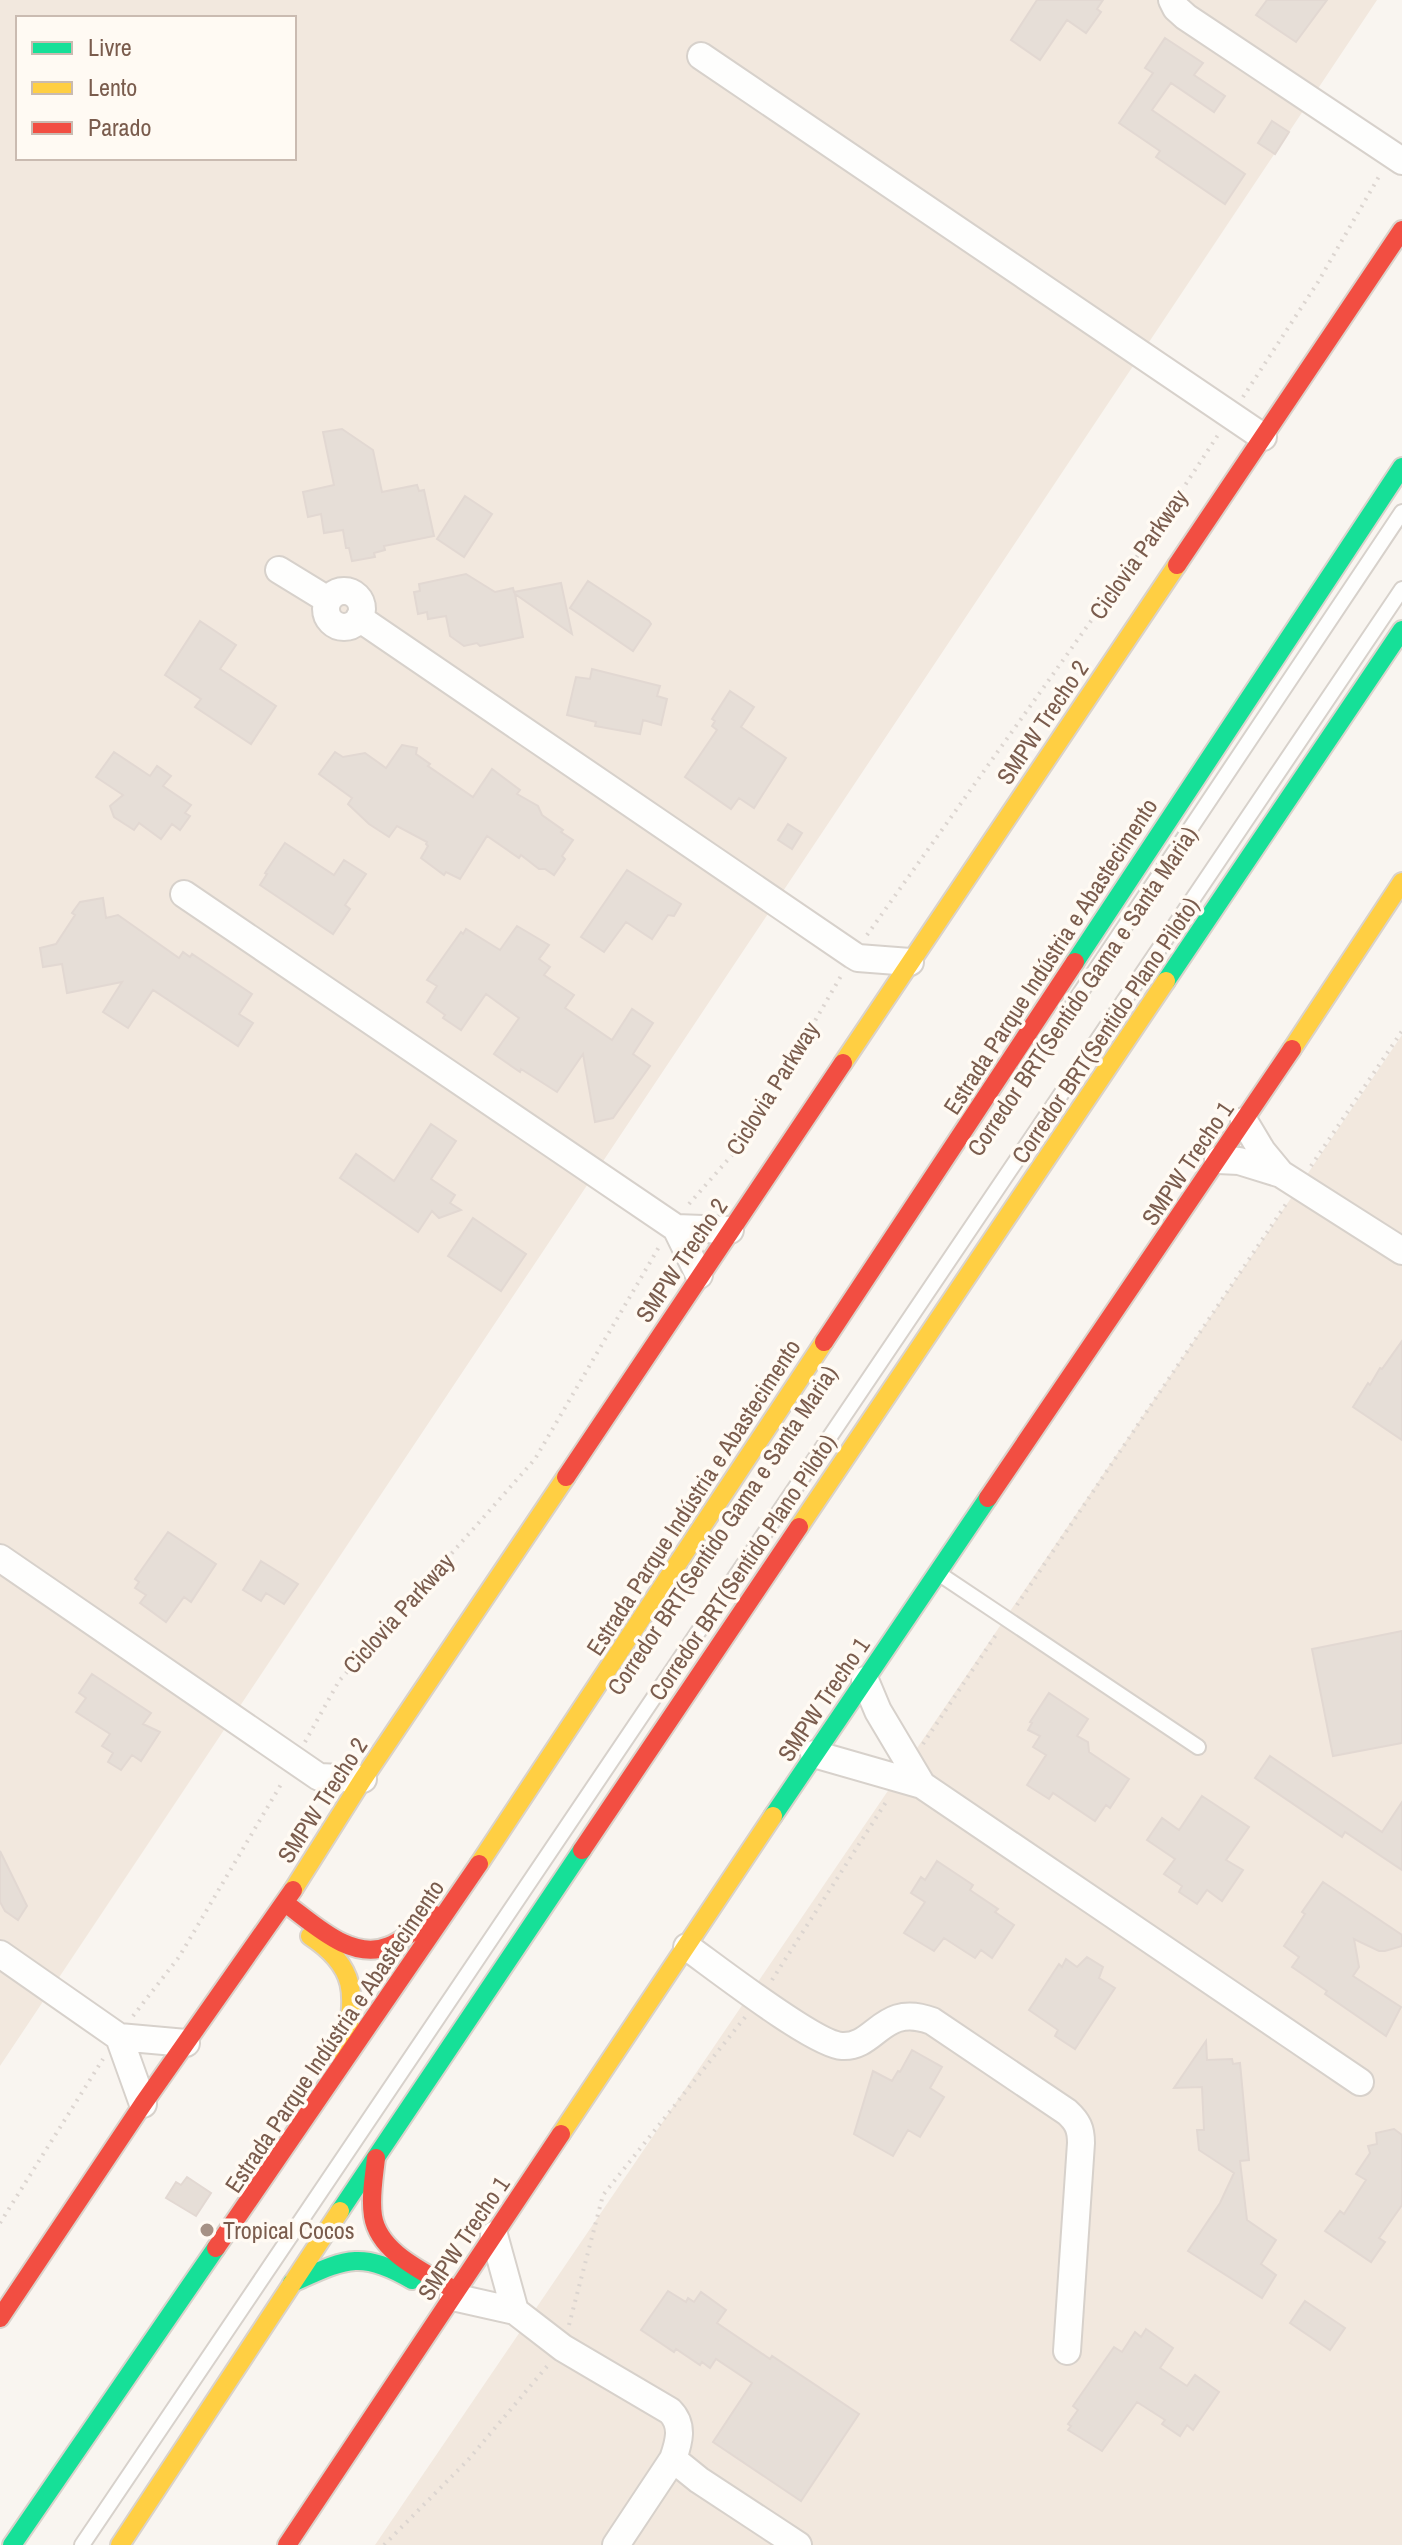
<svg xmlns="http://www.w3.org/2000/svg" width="1402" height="2545" font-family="'Archivo Narrow',sans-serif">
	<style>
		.residential { fill: #f2e8de; fill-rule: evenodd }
		.building { fill: #e6ded7; stroke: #e2d8d2; stroke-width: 2 }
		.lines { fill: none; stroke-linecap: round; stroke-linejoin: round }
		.lane-casing { stroke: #d7d1cb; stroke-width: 18 }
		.street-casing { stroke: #d7d1cb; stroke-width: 30 }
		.fast-casing { stroke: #d9d2cb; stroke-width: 22 }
		.slow-casing { stroke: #d9d2cb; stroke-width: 22 }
		.jam-casing { stroke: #d9d2cb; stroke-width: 22 }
		.path { stroke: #dcd5d0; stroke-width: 4; stroke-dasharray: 2 6; stroke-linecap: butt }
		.lane { stroke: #fefefd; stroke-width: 14 }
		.street { stroke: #fefefd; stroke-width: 26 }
		.fast { stroke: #16e098; stroke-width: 18 }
		.slow { stroke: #ffcf43; stroke-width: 18 }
		.jam { stroke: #f24e42; stroke-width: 18 }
		.poi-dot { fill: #a69286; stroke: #fffaf3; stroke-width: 3 }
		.labels { text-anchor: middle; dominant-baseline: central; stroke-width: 7; stroke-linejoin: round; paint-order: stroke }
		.street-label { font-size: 24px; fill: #7a5c4d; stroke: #fffaf3 }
		.poi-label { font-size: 24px; fill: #7a5c4d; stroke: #fffaf3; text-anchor: start }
	</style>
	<rect width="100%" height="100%" fill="#f9f5f0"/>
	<path class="residential" d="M0 0H1377L0 2066ZM18 18H294V158H18Z
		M1402 1035V2545H375Z"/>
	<path class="building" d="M1037 0H1103L1097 9 1101 12 1086 33 1067 20 1040 60 1011 40Z
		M1267 0H1327L1296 42 1256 15Z
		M1165 38 1203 63 1194 75 1225 96 1214 112 1171 83 1152 110 1245 174 1225 204 1156 157 1160 151 1119 123 1153 73 1145 68Z
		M1272 121 1289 132 1275 154 1258 143Z
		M342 429 373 450 382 492 417 485 419 491 424 490 434 536 384 546 385 550 374 553 375 557 352 561 349 548H346L343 530 324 533 321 514 308 517 303 492 334 485 323 432Z
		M465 496 492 514 464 557 437 539Z
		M466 574 495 592 513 588 514 592 561 583 572 634 515 594 523 637 480 646 477 643 464 646 450 636 446 616 428 619 427 612 418 614 414 592 420 591 419 584Z
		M588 581 649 621 651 624 633 651 570 608Z
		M200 621 236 645 220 669 276 706 251 744 195 707 201 699 165 675Z
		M592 669 660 686 657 696 667 699 661 725 643 720 640 734 595 726 596 722 567 715 576 677 590 679Z
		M730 691 754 707 741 727 786 758 754 808 739 798 731 809 685 777 717 730 712 726 715 721 712 719Z
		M402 745 417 748 416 754 430 764 428 766 473 797 492 769 520 790 517 794 538 806 542 815 563 830 561 832 573 840 562 856 565 859 554 875 545 869H539L521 855 519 858 487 836 460 879 446 872 444 875 421 858 428 846 426 844 427 842 397 826 389 837 369 824 348 804 352 798 319 774 335 752 343 757 365 753 386 768Z
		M114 752 150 776 157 766 171 776 163 786 191 805 185 813 190 816 180 830 172 824 161 839 139 823 134 830 114 817 110 806 123 795 96 777Z
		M788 824 802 833 792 849 778 840Z
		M285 843 334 875 344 860 366 874 345 905 350 909 333 934 260 885 267 874 265 873Z
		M627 870 681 904 674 916 668 915 652 939 626 922 604 952 581 937Z
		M103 898 106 918 118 915 179 958 183 952 190 957 192 954 252 994 239 1014 253 1023 238 1046 153 990 128 1028 103 1012 122 982 67 993 62 964 43 967 40 948 56 944 75 915 72 913 80 902Z
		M517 926 549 945 539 959 550 967 544 975 574 995 565 1008 612 1040 632 1009 653 1023 633 1054 650 1066 613 1118 595 1122 583 1054 557 1092 521 1069 520 1072 494 1054 519 1018 486 994 461 1030 443 1018 445 1015 427 1002 437 986 427 980 461 932 463 934 466 929 500 950Z
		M431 1124 456 1141 431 1179 455 1195 450 1203 461 1210 439 1218 432 1211 418 1232 340 1178 356 1154 394 1181Z
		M473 1218 526 1254 501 1291 448 1256Z
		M1402 1341V1440L1353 1407 1368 1383 1370 1385 1380 1368 1382 1369Z
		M168 1532 216 1564 191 1602 184 1597 166 1622 140 1603 146 1595 135 1588 139 1582 135 1579Z
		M261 1561 298 1584 284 1604 266 1593 261 1601 243 1590Z
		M1402 1631V1743L1333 1756 1312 1649Z
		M92 1674 151 1713 143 1724 160 1732 141 1761 132 1755 121 1770 108 1762 113 1753 102 1746 110 1734 76 1712 86 1698 79 1693Z
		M1049 1693 1088 1719 1077 1736 1088 1742 1089 1752 1129 1779 1110 1808 1106 1805 1095 1821 1053 1793 1049 1799 1027 1785 1046 1755 1033 1747 1040 1736 1028 1730 1032 1723 1030 1722Z
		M1270 1756 1382 1832 1402 1802V1870L1345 1832 1342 1837 1255 1778Z
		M1202 1796 1249 1827 1226 1860 1243 1870 1222 1901 1207 1890 1197 1904 1179 1892 1182 1886 1164 1874 1175 1859 1147 1840 1162 1818 1179 1830Z
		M0 1851 27 1906 18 1920 5 1911 0 1902Z
		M937 1861 973 1885 970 1890 998 1909 995 1912 1014 1925 992 1958 981 1950 975 1958 944 1938 934 1951 904 1933 925 1902 911 1893 921 1877 925 1880Z
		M1323 1882 1402 1935V1946L1385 1951H1379L1354 1939 1359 1967 1353 1976 1401 2007 1386 2036 1325 1994 1327 1991 1292 1967 1299 1957 1284 1946 1305 1914 1302 1912Z
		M1087 1957 1103 1967 1099 1978 1115 1988 1075 2049 1055 2036 1058 2030 1029 2010 1059 1964 1062 1967 1066 1959 1077 1967Z
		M1206 2041 1207 2060 1232 2059 1233 2064 1240 2063 1249 2160 1240 2161 1247 2220 1276 2240 1261 2264 1276 2275 1262 2298 1188 2251 1220 2203 1234 2173 1199 2150 1197 2130H1204L1202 2087 1174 2088Z
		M912 2050 942 2067 930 2088 944 2097 920 2137 908 2130 893 2156 854 2134 873 2071 892 2081 898 2071 900 2072Z
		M1394 2129 1402 2135V2205L1379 2238 1385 2242 1371 2262 1325 2231 1340 2211 1344 2214 1366 2180 1356 2174 1370 2153 1368 2146 1377 2144 1376 2133Z
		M187 2177 211 2193 196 2216 166 2198 176 2182 181 2185Z
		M668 2291 686 2302 688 2298 694 2302 701 2292 726 2310 717 2323 770 2359 772 2356 859 2414 801 2501 713 2442 752 2383 716 2359 710 2368 702 2362 700 2365 676 2349 674 2352 641 2330Z
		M1305 2301 1345 2328 1330 2350 1290 2323Z
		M1146 2329 1173 2348 1160 2368 1187 2386 1195 2375 1219 2392 1193 2430 1187 2425 1180 2436 1162 2424 1165 2420 1137 2402 1102 2451 1068 2430 1071 2426 1068 2424 1078 2410 1073 2406 1114 2347 1122 2352 1135 2332 1141 2337Z"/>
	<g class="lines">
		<g class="lane-casing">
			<path id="lane" d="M1073 1004 1402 512
				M938 1573 1198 1747
				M82 2545 1402 589"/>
		</g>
		<g class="street-casing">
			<path id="street" d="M1172 0 1176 8 1186 17 1402 161
				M701 56 1263 437
				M279 570 328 600
				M326 609a18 18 0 1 1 36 0a18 18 0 1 1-36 0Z
				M359 618 853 955 858 958 910 962
				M184 894 676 1228 730 1230
				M1244 1121 1262 1151 1281 1174
				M1218 1160 1239 1161 1281 1174 1402 1251
				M676 1228 699 1275
				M0 1558 319 1777 363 1779
				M865 1680 878 1711 922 1785
				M814 1754 922 1785 1360 2082
				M687 1947C715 1967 815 2045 842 2046 876 2048 882 2002 932 2021L1067 2112C1078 2122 1081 2129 1081 2143L1067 2351
				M0 1954 119 2037 186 2043
				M119 2037 143 2104
				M494 2235 515 2311
				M453 2297 515 2311 563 2348 670 2411C684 2425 679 2442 673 2459L699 2480 798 2545
				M616 2545 673 2459"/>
		</g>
		<g class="fast-casing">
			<path id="fast" d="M1075 962 1402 467
				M1166 981 1402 630
				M773 1816 988 1498
				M340 2211 582 1850
				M292 2283C344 2260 360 2249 412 2280
				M12 2545 216 2248"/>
		</g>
		<g class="slow-casing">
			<path id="slow" d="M1292 1049 1402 882
				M843 1063 1177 565
				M799 1527 1166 981
				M479 1864 824 1342
				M293 1890 363 1779 566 1477
				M310 1936C363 1971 353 2000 344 2056
				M561 2134 773 1816
				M120 2545 340 2211"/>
		</g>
		<g class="jam-casing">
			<path id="jam" d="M1177 565 1402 230
				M824 1342 1075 962
				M566 1477 843 1063
				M988 1498 1292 1049
				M582 1850 799 1527
				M285 1903C313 1923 351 1962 389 1946 406 1939 420 1926 435 1915
				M376 2158C374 2177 370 2197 373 2216 379 2254 427 2273 456 2291
				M216 2248 479 1864
				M0 2318 143 2104 293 1890
				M287 2545 561 2134"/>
		</g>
		<path class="path" d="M1243 397 1318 282 1381 173
			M867 935 1153 534 1218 435
			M1311 1166 1402 1031
			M689 1204 747 1138 841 976
			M1017 1605 1286 1204
			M305 1742 339 1681 535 1459 659 1247
			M923 1744 998 1632
			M772 1980 888 1799
			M133 2016 179 1957 283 1781
			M0 2223 103 2059
			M569 2325 603 2195 746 2016
			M384 2545 468 2460 549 2364"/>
		<use href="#lane" class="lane"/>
		<use href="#street" class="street"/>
		<use href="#fast" class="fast"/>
		<use href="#slow" class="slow"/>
		<use href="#jam" class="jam"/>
	</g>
	<circle class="poi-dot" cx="207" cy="2230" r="8"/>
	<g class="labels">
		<g class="street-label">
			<text transform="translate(1138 554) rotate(-55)">Ciclovia Parkway</text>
			<text transform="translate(1042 722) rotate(-56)">SMPW Trecho 2</text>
			<text transform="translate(1050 956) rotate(-57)">Estrada Parque Indústria e Abastecimento</text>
			<text transform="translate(1082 991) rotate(-56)">Corredor BRT(Sentido Gama e Santa Maria)</text>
			<text transform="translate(1105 1030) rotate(-56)">Corredor BRT(Sentido Plano Piloto)</text>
			<text transform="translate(772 1088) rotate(-58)">Ciclovia Parkway</text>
			<text transform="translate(1187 1163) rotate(-56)">SMPW Trecho 1</text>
			<text transform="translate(681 1260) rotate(-56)">SMPW Trecho 2</text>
			<text transform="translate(693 1497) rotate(-57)">Estrada Parque Indústria e Abastecimento</text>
			<text transform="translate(722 1530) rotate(-56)">Corredor BRT(Sentido Gama e Santa Maria)</text>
			<text transform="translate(742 1567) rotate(-56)">Corredor BRT(Sentido Plano Piloto)</text>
			<text transform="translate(398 1613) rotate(-48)">Ciclovia Parkway</text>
			<text transform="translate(823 1699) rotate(-56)">SMPW Trecho 1</text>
			<text transform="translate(322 1800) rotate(-57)">SMPW Trecho 2</text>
			<text transform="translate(334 2036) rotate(-56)">Estrada Parque Indústria e Abastecimento</text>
			<text transform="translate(463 2238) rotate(-56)">SMPW Trecho 1</text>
		</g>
		<g class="poi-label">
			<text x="223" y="2230">Tropical Cocos</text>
		</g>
	</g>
	<rect x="16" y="16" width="280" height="144" fill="#fffaf3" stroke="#cabbb1" stroke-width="2"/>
	<rect x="32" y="42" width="40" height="12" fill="#16e098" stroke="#cabbb1" stroke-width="2"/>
	<text x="88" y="56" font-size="24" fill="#7a5c4d">Livre</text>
	<rect x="32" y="82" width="40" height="12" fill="#ffcf43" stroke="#cabbb1" stroke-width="2"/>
	<text x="88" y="96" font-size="24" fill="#7a5c4d">Lento</text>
	<rect x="32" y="122" width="40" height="12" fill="#f24e42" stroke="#cabbb1" stroke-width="2"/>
	<text x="88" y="136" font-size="24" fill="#7a5c4d">Parado</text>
</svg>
